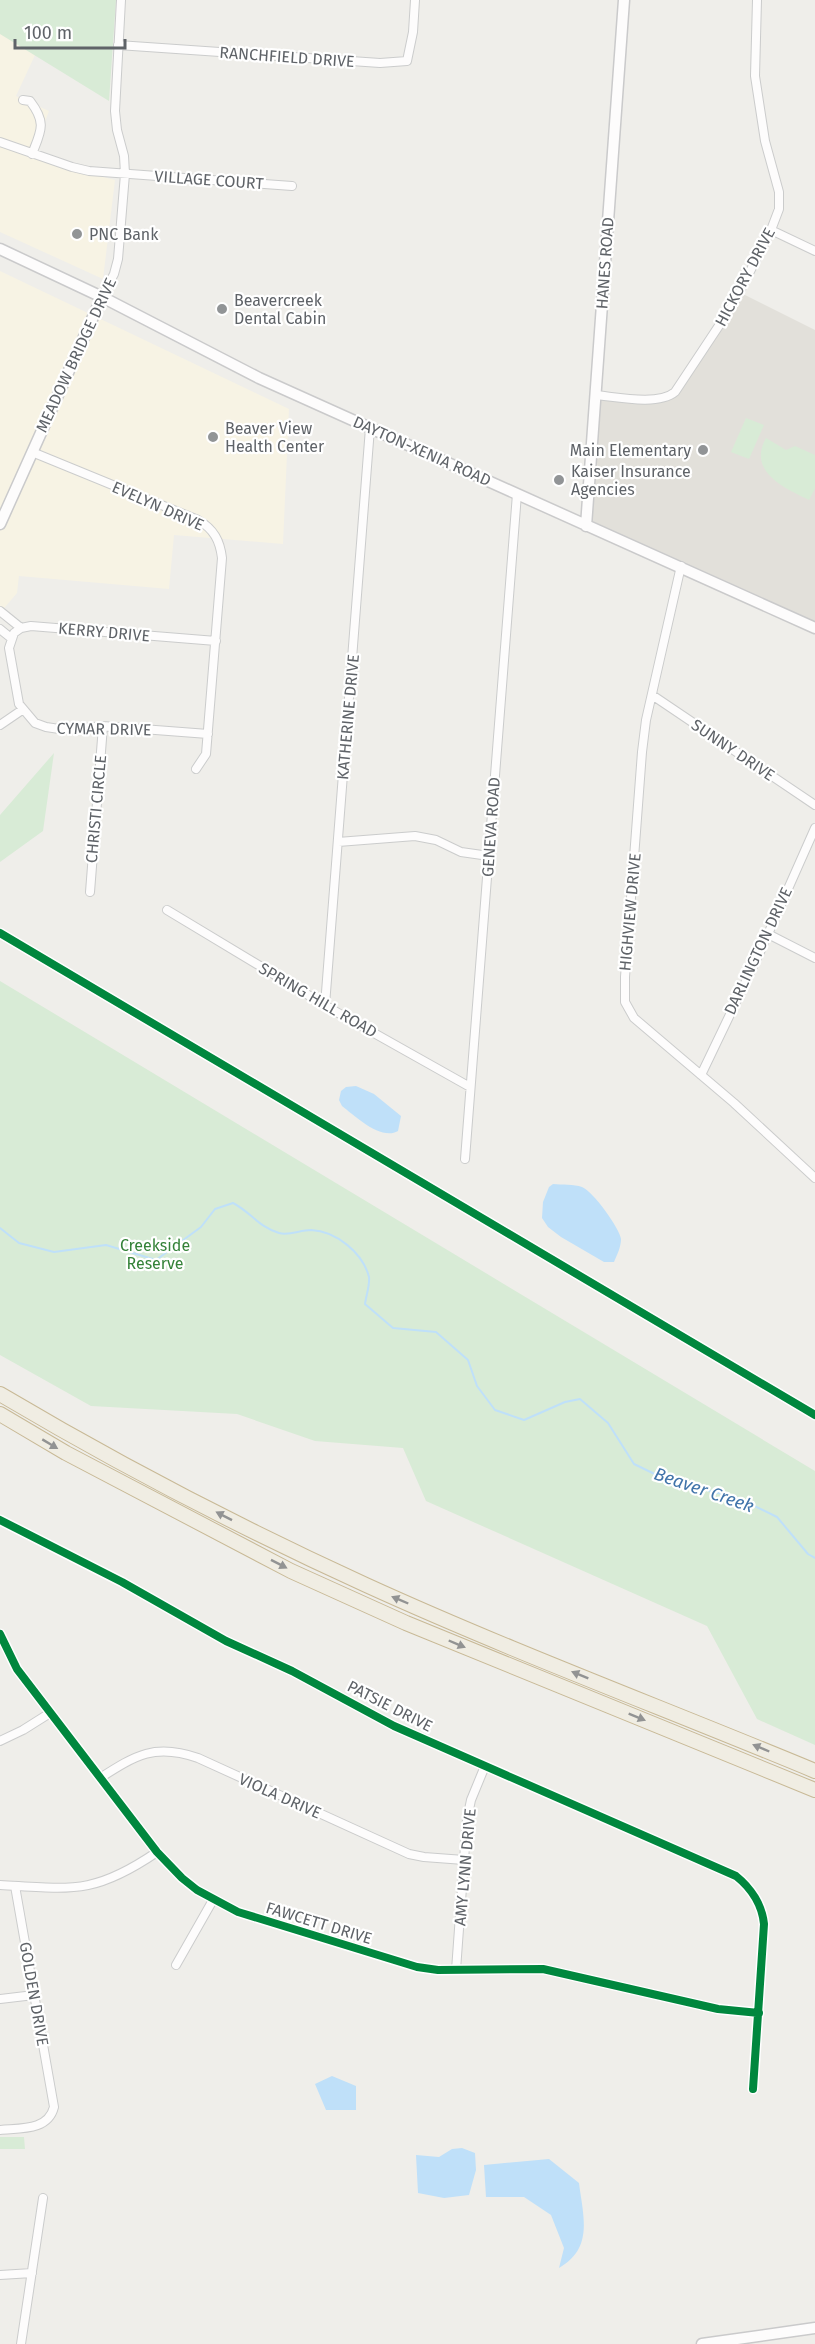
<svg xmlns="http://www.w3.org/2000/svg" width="815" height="2344" font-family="'Fira Sans',sans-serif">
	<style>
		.commercial { fill: #f7f3e4 }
		.education { fill: #e2e0da }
		.green { fill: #d8ebd6 }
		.water { fill: #bfe0f9 }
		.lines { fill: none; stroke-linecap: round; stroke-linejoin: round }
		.stream { stroke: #bfe0f9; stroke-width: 2 }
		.street-casing { stroke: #cbcccc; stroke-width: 10 }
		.secondary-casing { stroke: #cacacb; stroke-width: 13 }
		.highway-casing { stroke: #c8b996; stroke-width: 16 }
		.street { stroke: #fdfcfc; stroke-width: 8 }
		.secondary { stroke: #fdfcfc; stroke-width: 10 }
		.highway { stroke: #f0ede3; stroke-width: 14 }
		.cycleway-casing { stroke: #fff; stroke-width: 11 }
		.cycleway { stroke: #00873e; stroke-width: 8 }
		.oneway { fill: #929393 }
		.poi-dot { fill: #919496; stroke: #fff; stroke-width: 2 }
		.labels { text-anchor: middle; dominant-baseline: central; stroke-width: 4.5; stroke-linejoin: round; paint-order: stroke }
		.street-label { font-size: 16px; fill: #5f6368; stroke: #fff }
		.poi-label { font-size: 16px; fill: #5f6368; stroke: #fff; text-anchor: start }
		.park-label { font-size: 16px; fill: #348238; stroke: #fff }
		.water-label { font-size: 18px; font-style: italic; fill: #4174aa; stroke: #fff }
	</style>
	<rect width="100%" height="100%" fill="#efeeea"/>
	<path class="commercial" d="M0 33 35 55 16 96 49 111 31 158 115 180 103 279 0 232Z
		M0 271 289 409 283 544 174 535 169 589 19 576 17 593 0 613Z"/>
	<path class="education" d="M739 292 815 330V628L586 526 595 395 658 399 670 396Z"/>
	<path class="green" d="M0 0H116L109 101 0 34Z
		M746 418 764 425 749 459 731 452Z
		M766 438 786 450 795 446 815 455V488L809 500C785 488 747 472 766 438Z
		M54 753 43 831 0 862V815Z
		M0 981 815 1471V1745L757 1719 707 1626 426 1501 403 1448 315 1441 237 1414 91 1406 0 1355Z
		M0 2137H24L25 2149H0Z"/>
	<path class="water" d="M356 1086 374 1094 401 1116 398 1131C381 1141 355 1116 342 1106L339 1100 341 1091 346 1087Z
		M553 1184C562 1185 574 1184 582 1187 593 1191 620 1229 621 1239 621 1247 617 1255 614 1262H604L561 1237 548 1227 542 1218 543 1202 549 1187Z
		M332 2076 356 2086V2110H326L315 2084Z
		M462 2148 475 2153 476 2170 469 2195 444 2198 418 2193 416 2155 439 2157 452 2149Z
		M549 2159 579 2183C583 2216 594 2248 559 2268L564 2248 551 2215 524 2197H486L484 2165Z"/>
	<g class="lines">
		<path class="stream" d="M0 1228 19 1243 54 1252 106 1245 156 1260 201 1227 215 1209 233 1203C252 1213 257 1226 279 1233 289 1236 300 1230 311 1230 336 1231 363 1253 369 1277 370 1285 366 1296 365 1304L393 1328 436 1332 468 1360 477 1386 495 1410 524 1420 565 1402 580 1399 608 1423 634 1464 667 1480 738 1498 777 1517 808 1554 815 1558"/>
		<g class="street-casing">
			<path id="street" d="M118 45 380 63 407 61 413 32 415 0
				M23 100 30 101C47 123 41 131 32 154
				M0 142 72 167 89 171 292 186
				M771 230 815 251
				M102 297 114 274 118 259 125 174 124 156 117 130 115 111 121 0
				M595 395C617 397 658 406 675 392L734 303 771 230 779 209V192L765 141 755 76 757 0
				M32 452 198 520C214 529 220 541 222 558L206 754 196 769
				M681 566 646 720 642 752 625 977V1002L634 1018 734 1103 815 1178
				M0 611 21 628
				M0 629 11 638
				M652 695 815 805
				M0 725 22 710
				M208 734 103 726 66 730 46 727 35 723 19 704 9 648 14 633 21 628 31 626 216 641
				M338 842 415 836 436 840 461 852 489 856
				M90 892 103 726
				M167 910 333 1010 470 1087
				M768 934 815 958
				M325 1005 370 428
				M701 1075 760 952 815 828
				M465 1159 517 494
				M0 1520 122 1582 226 1641 292 1671 394 1726 736 1876C751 1888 762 1905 764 1924L753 2089
				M0 1634 17 1669 157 1852 182 1878 197 1890 238 1912 417 1967 438 1970 543 1969 718 2009 759 2013
				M0 1741 23 1730 50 1713
				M100 1778C136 1755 155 1743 198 1758L409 1854 424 1857 464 1860
				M0 1885C72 1889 94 1895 157 1852
				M176 1965 213 1900
				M456 1970 467 1819 471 1800 485 1766
				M0 1999 34 1995
				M0 2130C20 2128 48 2131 54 2107L15 1886
				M0 2275 32 2273
				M21 2344 43 2198"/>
		</g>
		<g class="secondary-casing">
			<path id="secondary" d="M0 249 102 297 259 378 815 628
				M0 524 102 297
				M586 526 624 0
				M702 2344 815 2328"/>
		</g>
		<g class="highway-casing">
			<path id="highway" d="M0 1394C118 1464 241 1528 366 1585 513 1652 666 1709 815 1771
				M0 1414 66 1453 291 1571 406 1623 815 1790"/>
		</g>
		<use href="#street" class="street"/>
		<use href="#secondary" class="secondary"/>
		<use href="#highway" class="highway"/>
		<g class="cycleway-casing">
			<path id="cycleway" d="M0 933 815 1415
				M0 1520 122 1582 226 1641 292 1671 394 1726 736 1876C751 1888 762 1905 764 1924L753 2089
				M0 1634 17 1669 157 1852 182 1878 197 1890 238 1912 417 1967 438 1970 543 1969 718 2009 759 2013"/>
		</g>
		<use href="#cycleway" class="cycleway"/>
	</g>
	<defs><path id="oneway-solid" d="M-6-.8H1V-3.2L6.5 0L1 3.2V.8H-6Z" transform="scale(1.5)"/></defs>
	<g class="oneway">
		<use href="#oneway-solid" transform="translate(50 1444) rotate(31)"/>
		<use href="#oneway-solid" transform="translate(224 1516) rotate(-153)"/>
		<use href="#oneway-solid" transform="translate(279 1564) rotate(27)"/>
		<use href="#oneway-solid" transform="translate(400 1600) rotate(-157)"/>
		<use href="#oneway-solid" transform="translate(457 1644) rotate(23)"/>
		<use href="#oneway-solid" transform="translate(580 1675) rotate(-158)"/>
		<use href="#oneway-solid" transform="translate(637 1717) rotate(22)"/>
		<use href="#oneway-solid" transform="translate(761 1748) rotate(-157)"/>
	</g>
	<g class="poi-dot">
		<circle cx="77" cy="234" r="6"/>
		<circle cx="222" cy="309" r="6"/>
		<circle cx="213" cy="437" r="6"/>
		<circle cx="703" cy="450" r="6"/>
		<circle cx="559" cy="480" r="6"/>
	</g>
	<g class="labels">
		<g class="street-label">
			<text transform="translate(287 57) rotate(4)">RANCHFIELD DRIVE</text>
			<text transform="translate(209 180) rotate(4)">VILLAGE COURT</text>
			<text transform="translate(605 263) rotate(-86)">HANES ROAD</text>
			<text transform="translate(745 277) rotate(-62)">HICKORY DRIVE</text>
			<text transform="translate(76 355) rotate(-65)">MEADOW BRIDGE DRIVE</text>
			<text transform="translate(422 451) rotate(24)">DAYTON-XENIA ROAD</text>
			<text transform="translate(158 506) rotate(24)">EVELYN DRIVE</text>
			<text transform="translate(104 632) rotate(5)">KERRY DRIVE</text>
			<text transform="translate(348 717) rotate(-85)">KATHERINE DRIVE</text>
			<text transform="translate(104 729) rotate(1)">CYMAR DRIVE</text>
			<text transform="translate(733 750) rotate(34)">SUNNY DRIVE</text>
			<text transform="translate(96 809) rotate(-85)">CHRISTI CIRCLE</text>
			<text transform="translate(491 827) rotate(-86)">GENEVA ROAD</text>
			<text transform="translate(630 912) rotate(-85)">HIGHVIEW DRIVE</text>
			<text transform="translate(758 951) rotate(-65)">DARLINGTON DRIVE</text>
			<text transform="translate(318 1000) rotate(30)">SPRING HILL ROAD</text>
			<text transform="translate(390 1706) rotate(27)">PATSIE DRIVE</text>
			<text transform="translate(280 1796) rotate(24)">VIOLA DRIVE</text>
			<text transform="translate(465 1867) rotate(-85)">AMY LYNN DRIVE</text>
			<text transform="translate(319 1923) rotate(17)">FAWCETT DRIVE</text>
			<text transform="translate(34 1994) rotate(80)">GOLDEN DRIVE</text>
		</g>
		<g class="poi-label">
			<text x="89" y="234">PNC Bank</text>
			<text x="234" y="300">Beavercreek<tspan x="234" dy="18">Dental Cabin</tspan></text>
			<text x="225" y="428">Beaver View<tspan x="225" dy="18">Health Center</tspan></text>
			<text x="691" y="450" text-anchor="end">Main Elementary</text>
			<text x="571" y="471">Kaiser Insurance<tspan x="571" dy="18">Agencies</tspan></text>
		</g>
		<g class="park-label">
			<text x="155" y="1245">Creekside<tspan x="155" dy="18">Reserve</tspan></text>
		</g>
		<g class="water-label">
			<text transform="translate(704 1490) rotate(19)">Beaver Creek</text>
		</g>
	</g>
	<path d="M15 39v9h110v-9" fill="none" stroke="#5f6368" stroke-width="3"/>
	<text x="24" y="39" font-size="18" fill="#5f6368" stroke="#ffffff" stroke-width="4.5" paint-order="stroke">100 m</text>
</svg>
